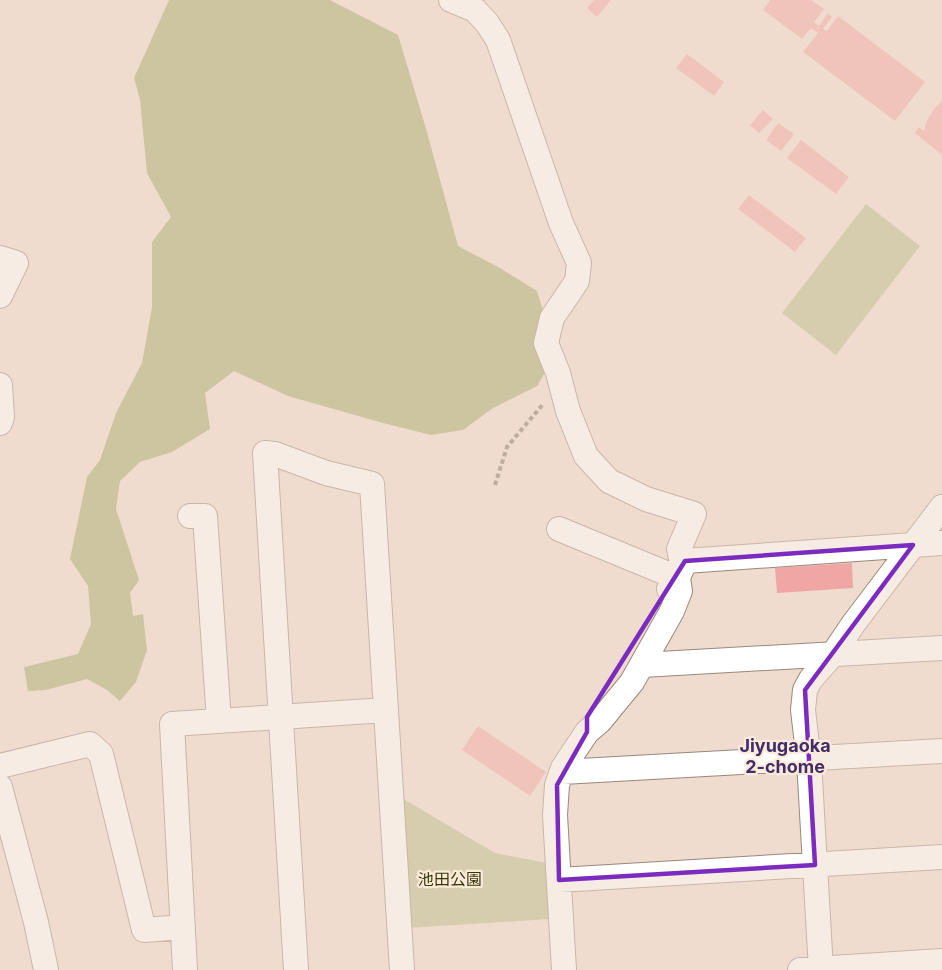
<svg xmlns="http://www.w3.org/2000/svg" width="942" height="970" font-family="Inter,'Noto Sans JP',sans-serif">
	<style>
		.green { fill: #b3bb86 }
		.forest { fill: #a0a968 }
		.building { fill: #efa6a4 }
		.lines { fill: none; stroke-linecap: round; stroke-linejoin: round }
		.minor-casing { stroke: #99887b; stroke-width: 26 }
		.path { stroke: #80736a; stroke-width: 4; stroke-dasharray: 4.5 3; stroke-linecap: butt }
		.minor { stroke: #fff; stroke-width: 24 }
		.marked { fill: none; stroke: #7b2cbf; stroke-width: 4.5; stroke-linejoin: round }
		.labels { text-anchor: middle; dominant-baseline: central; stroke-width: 4.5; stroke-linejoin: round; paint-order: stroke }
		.park-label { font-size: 16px; fill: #343905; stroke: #fdeadb }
		.neighbourhood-label { font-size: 18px; font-weight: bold; fill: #412d68; stroke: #fdeadb }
	</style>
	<rect width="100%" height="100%" fill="#f0dcce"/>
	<path class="green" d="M866 204 920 246 836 355 782 313Z
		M400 797 495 853 547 863 550 919 407 928Z"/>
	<path class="forest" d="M169 0H330L398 35 427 132 458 246 500 268 537 291 556 354 537 386 493 408 463 430 431 435 383 423 288 396 234 371 205 393 210 429 172 452 140 462 120 481 116 509 139 580 130 593 133 616 143 614 147 650 136 682 120 701 107 690 87 679 46 690 28 691 24 667 78 654 91 624 88 586 70 559 87 477 100 460 116 413 142 363 152 307V242L171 217 147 173 140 100 134 78Z"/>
	<path class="building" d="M594 0H611L597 17 587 8Z
		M770 0H811L824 9 814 22 819 26 828 13 832 17 823 29 827 31 838 16 925 82 895 121 803 52 818 33 811 28 802 39 763 10Z
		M687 54 724 82 714 96 676 68Z
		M942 101V155L915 133 919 127 924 131 926 122 934 109Z
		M763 110 773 119 759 133 750 125Z
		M778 123 794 134 781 151 766 140Z
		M801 140 849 177 836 194 787 158Z
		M749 195 806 238 795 252 738 209Z
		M852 563 853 588 777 593 775 568Z
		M478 726 546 772 530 796 462 750Z"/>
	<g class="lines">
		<g class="minor-casing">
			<path id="minor" d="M451 0 475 10 487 23 498 40 561 223 579 263 577 281 552 318 546 343 558 373 568 411 586 456 609 481 646 499 694 514 679 549 683 567
				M0 258 16 263 0 296
				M0 385 2 417 0 423
				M190 516H205L219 721
				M559 529 678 578 669 589
				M642 665 942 648
				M0 766 90 744 101 754 144 930 183 927
				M562 772 942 751
				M0 787 36 922 46 970
				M559 880 942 857
				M185 970 172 724 386 710
				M296 970 265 453 275 454 326 473 372 484 402 970
				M564 970 555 815 557 785 563 768 587 732 600 721 632 682 672 611 680 591 678 578 685 561 942 543
				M800 970 942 961
				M821 970 809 761 803 710 805 690 811 679 833 654 854 623 942 507"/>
		</g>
		<path class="path" d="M495 485 507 447 544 403"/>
		<use href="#minor" class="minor"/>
	</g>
	<path d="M0 0H942V970H0ZM913 545 805 690 815 865 559 880 557 785 587 732V717L685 561Z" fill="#f0dcce" fill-opacity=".55" fill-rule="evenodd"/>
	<path class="marked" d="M913 545 805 690 815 865 559 880 557 785 587 732V717L685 561Z"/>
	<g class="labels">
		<g class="park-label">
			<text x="450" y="879">池田公園</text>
		</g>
		<g class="neighbourhood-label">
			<text x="785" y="745">Jiyugaoka<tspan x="785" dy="21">2-chome</tspan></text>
		</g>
	</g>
</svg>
